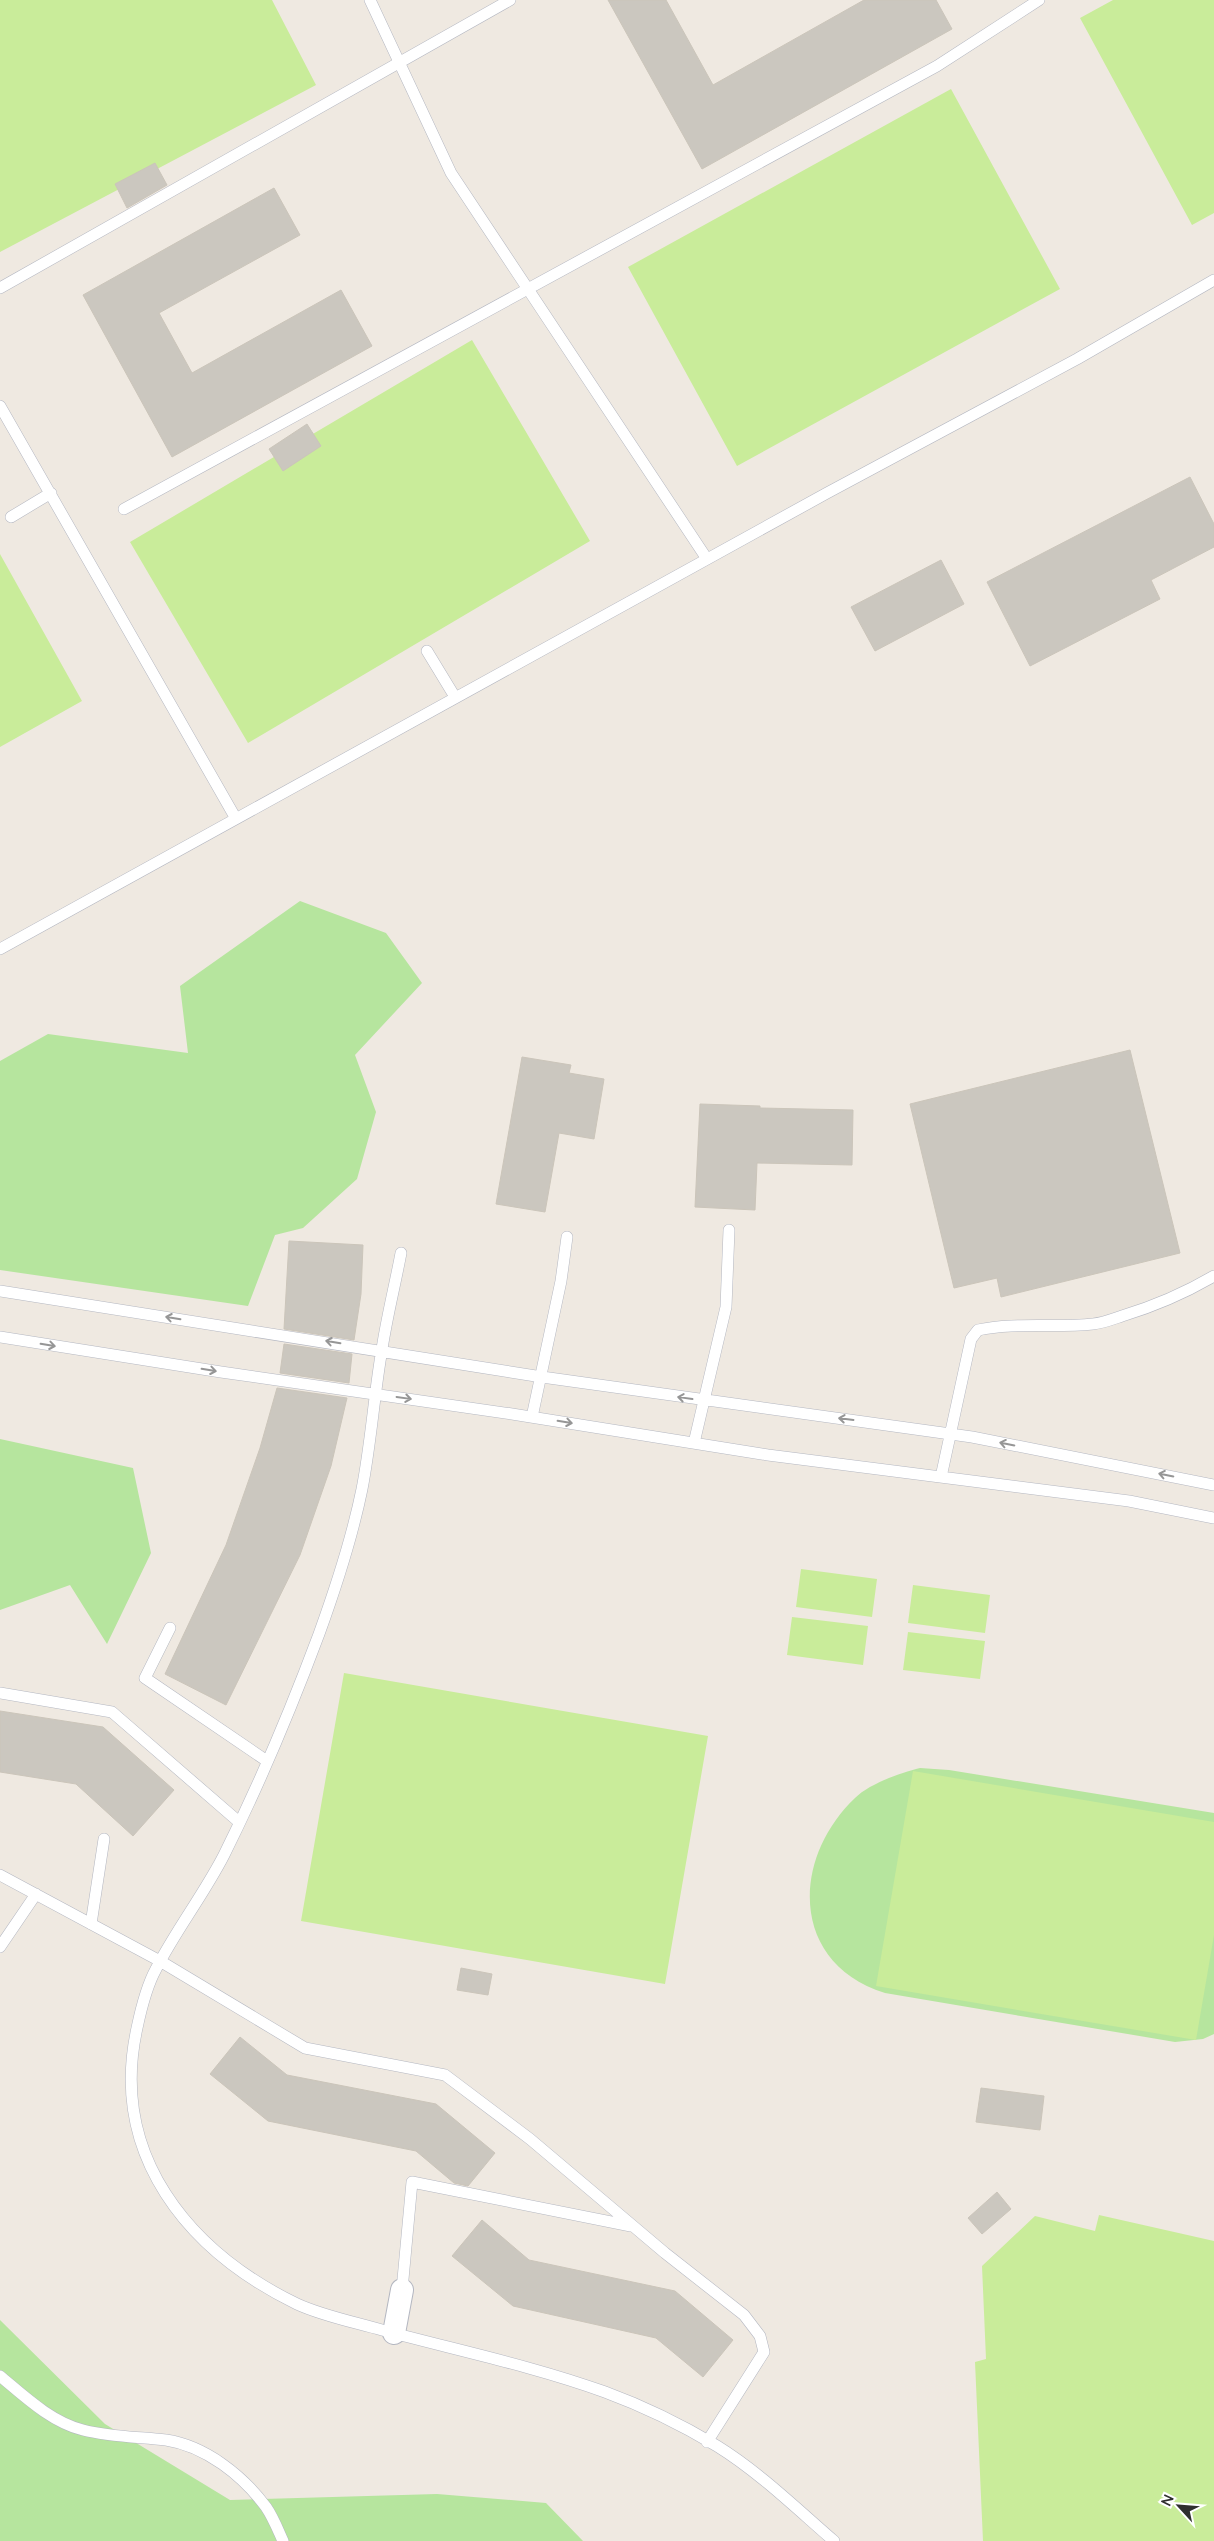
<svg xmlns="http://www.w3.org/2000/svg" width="1214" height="2541" font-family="Lato,sans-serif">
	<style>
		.green { fill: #b6e59e }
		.pitch { fill: #c9ec9a }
		.building { fill: #cbc7bf; stroke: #cbc5ba }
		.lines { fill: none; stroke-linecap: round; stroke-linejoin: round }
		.service-casing { stroke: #b4b7c1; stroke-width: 12 }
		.minor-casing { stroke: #b4b7c1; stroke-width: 24 }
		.service { stroke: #fff; stroke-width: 11 }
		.minor { stroke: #fff; stroke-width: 22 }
		.oneway { stroke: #969696 }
	</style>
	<rect width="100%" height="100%" fill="#efe9e1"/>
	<path class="green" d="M300 901 386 933 422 983 355 1055 376 1112 357 1179 303 1228 275 1235 248 1306 0 1270V1061L48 1034 188 1053 180 986Z
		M0 1439 133 1468 151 1553 107 1644 70 1585 0 1610Z
		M920 1768 949 1770 1214 1813V2034L1203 2039 1175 2042 885 1993C791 1964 790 1860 855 1798 869 1784 900 1773 920 1768Z
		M0 2320 105 2424 230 2500 437 2494 546 2503 583 2541H0Z"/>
	<path class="pitch" d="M0 0H272L316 85 0 252Z
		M1113 0H1214V213L1192 225 1080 18Z
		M951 89 1060 289 737 466 628 267Z
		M472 340 590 541 248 743 130 542Z
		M0 554 82 701 0 747Z
		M801 1569 877 1579 872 1617 796 1607Z
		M913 1585 990 1595 985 1633 908 1623Z
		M792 1617 868 1626 863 1665 787 1655Z
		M908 1632 985 1641 980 1679 903 1670Z
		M344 1673 708 1736 665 1984 301 1921Z
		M913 1771 1214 1822V1935L1196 2040 876 1986Z
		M1099 2215 1214 2241V2541H983L975 2362 986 2359 982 2266 1035 2216 1095 2231Z"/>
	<path class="building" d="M608 0H666L713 85 864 0H936L952 29 702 169Z
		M155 163 167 185 127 208 115 184Z
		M274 188 300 235 159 313 192 373 341 290 372 346 172 457 83 295Z
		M307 424 321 446 283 471 269 449Z
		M1190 477 1214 524V547L1151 580 1160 599 1030 666 987 582Z
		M941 560 964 604 875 651 851 607Z
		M1130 1050 1180 1253 1001 1297 997 1278 954 1288 910 1104Z
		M522 1057 571 1065 569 1073 604 1079 594 1139 559 1133 545 1212 496 1204Z
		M700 1104 760 1106V1108L853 1110 852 1165 757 1163 755 1210 695 1207Z
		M289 1241 363 1245 361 1294 354 1340 284 1329Z
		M284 1344 352 1354 349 1383 280 1373Z
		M277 1388 347 1398 346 1402 331 1466 300 1555 226 1705 165 1674 226 1545 260 1448Z
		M0 1711 103 1727 174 1790 133 1836 76 1784 0 1772Z
		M461 1968 492 1974 488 1995 457 1990Z
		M240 2037 287 2075 436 2104 495 2153 468 2186 454 2183 416 2151 268 2121 210 2074Z
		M981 2088 1044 2096 1040 2130 976 2122Z
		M997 2192 1011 2209 982 2234 968 2218Z
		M482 2220 529 2260 675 2291 733 2340 703 2377 656 2338 513 2306 452 2256Z"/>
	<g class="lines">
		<g class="service-casing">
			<path id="service" d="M370 0 451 173 707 559
				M0 288 510 0
				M0 406 235 817
				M124 509 937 66 1039 0
				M11 517 51 493
				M427 651 455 697
				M0 949 827 493 1077 359 1214 280
				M401 1253C395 1285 387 1316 382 1349 374 1395 371 1443 362 1489 352 1538 336 1587 319 1634 291 1709 260 1783 224 1855 204 1894 176 1930 156 1969 146 1987 141 2009 137 2028 109 2155 188 2251 297 2304 323 2316 354 2322 382 2330 456 2350 533 2366 605 2392 643 2406 682 2425 717 2446 759 2472 797 2509 834 2541
				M0 1291 542 1377 972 1437 1214 1485
				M0 1337 221 1372 512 1414 768 1455 1129 1501 1214 1518
				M532 1417 561 1281 567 1237
				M694 1443 726 1307 729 1230
				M941 1477 971 1339 978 1330C1015 1322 1055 1328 1093 1324 1103 1323 1113 1319 1122 1316 1155 1306 1185 1293 1214 1276
				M170 1628 145 1678 267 1761
				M0 1693 112 1712 239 1822
				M0 1875 160 1961 305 2048 445 2075 530 2139 665 2253 744 2315 760 2336 764 2352 707 2442
				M91 1924 104 1839
				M0 1947 36 1894
				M402 2290 412 2182 631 2226
				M0 2376C24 2396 51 2422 83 2430 110 2437 139 2437 166 2440 206 2446 243 2476 266 2507 273 2517 278 2530 283 2541"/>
		</g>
		<g class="minor-casing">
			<path id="minor" d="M394 2333 402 2290"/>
		</g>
		<use href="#service" class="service"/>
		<use href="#minor" class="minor"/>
	</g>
	<defs><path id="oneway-shaft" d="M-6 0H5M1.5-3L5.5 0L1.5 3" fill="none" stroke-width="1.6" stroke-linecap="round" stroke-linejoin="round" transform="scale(1.25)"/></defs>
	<g class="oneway">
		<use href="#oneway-shaft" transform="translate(173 1318) rotate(-171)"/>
		<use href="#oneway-shaft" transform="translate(333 1342) rotate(-171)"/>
		<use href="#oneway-shaft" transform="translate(48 1345) rotate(9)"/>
		<use href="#oneway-shaft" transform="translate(209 1370) rotate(9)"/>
		<use href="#oneway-shaft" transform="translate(404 1398) rotate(8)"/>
		<use href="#oneway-shaft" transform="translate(685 1398) rotate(-172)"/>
		<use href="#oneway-shaft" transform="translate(846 1419) rotate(-173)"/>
		<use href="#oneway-shaft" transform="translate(565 1422) rotate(9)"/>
		<use href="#oneway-shaft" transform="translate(1007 1444) rotate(-169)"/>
		<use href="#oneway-shaft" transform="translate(1166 1475) rotate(-169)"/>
	</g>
	<g transform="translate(1179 2506) rotate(296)" stroke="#ffffff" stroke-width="4" paint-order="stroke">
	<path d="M0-4L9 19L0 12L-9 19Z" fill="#2e2e2e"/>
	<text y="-8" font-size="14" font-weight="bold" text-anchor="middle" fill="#2e2e2e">N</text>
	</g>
</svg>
